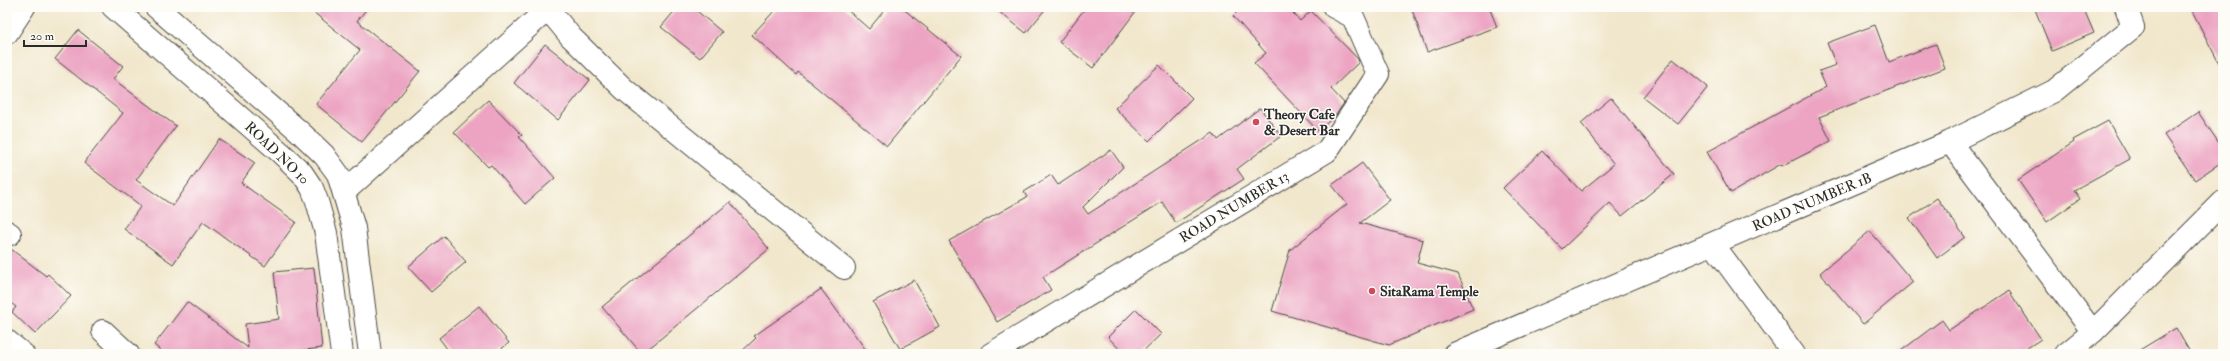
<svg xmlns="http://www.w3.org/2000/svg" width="2230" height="361" font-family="'IM FELL Double Pica',serif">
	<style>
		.building { fill: #eca4c2 }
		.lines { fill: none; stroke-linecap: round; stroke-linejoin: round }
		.minor-casing { stroke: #494743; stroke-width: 24 }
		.secondary-casing { stroke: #494743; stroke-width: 24 }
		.minor { stroke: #fff; stroke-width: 22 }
		.secondary { stroke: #fff; stroke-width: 22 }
		.poi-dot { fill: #d1495b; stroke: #fdfcf7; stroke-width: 1.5 }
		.labels { text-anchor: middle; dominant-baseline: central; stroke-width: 3; stroke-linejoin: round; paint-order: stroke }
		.poi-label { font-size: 14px; font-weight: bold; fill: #2b2b2b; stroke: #fdfcf7; text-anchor: start }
		.street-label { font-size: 14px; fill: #2b2b2b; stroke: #fdfcf7 }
	</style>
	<rect width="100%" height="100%" fill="#fdfcf7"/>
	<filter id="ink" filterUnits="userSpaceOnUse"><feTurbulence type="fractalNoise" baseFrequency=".025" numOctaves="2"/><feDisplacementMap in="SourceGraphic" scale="8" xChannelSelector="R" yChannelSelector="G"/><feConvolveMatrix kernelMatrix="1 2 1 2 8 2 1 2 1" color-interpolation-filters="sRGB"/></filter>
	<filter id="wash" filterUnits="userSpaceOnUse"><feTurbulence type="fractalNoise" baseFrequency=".012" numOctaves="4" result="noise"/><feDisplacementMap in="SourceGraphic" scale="16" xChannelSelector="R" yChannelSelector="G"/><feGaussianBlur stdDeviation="0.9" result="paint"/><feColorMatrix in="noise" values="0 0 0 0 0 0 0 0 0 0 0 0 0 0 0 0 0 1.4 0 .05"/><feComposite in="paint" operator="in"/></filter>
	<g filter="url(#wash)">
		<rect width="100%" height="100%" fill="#f1e7cc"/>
		<g id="blocks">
			<path class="building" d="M307 7H368L357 21 420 71 362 142 316 104 360 50Z
				M678 7H692L722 32 700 58 661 27Z
				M778 7H844L869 29 887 7H901L961 56 887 146 798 72 796 75 752 35Z
				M993 7H1047L1026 33Z
				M1086 7H1139L1093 68 1059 42Z
				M1242 7H1288L1300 21 1311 11 1358 59 1359 62 1331 89 1344 103 1336 115 1318 131 1254 63 1266 53 1233 16Z
				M1411 7H1489L1497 27 1427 52Z
				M2034 7H2083L2094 33 2052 51Z
				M2190 7H2223V71Z
				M1875 25 1889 62 1936 44 1945 68 1819 117 1831 141 1782 166 1781 164 1731 193 1707 152 1826 87 1819 71 1836 65 1827 43Z
				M78 30 123 66 113 79 176 126 136 180 173 206 219 139 255 163 241 183 296 222 265 266 203 222 173 264 124 229 141 206 84 163 123 113 55 59Z
				M545 44 590 80 558 120 514 83Z
				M1673 59 1708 87 1678 124 1643 97Z
				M1159 65 1192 98 1149 141 1115 108Z
				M1611 98 1674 174 1622 216 1610 203 1562 249 1503 188 1542 151 1581 191 1614 164 1581 123Z
				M488 100 522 135 519 137 555 178 525 204 491 165 488 167 454 132Z
				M1260 108 1281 136 1237 169 1244 179 1176 223 1162 202 1043 277 1051 290 997 322 949 241 1027 197 1024 192 1051 175 1058 185 1111 150 1123 167 1083 207 1088 214 1213 133 1218 140Z
				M2198 112 2223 149V161L2195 180 2164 135Z
				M2108 121 2130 159 2074 190 2080 199 2047 222 2018 180 2074 142 2073 140Z
				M1362 163 1390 200 1360 223 1423 240 1417 263 1458 274 1473 309 1389 345 1272 311 1290 250 1347 204 1332 185Z
				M1937 198 1965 237 1937 258 1909 218Z
				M730 202 769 249 642 354 602 307Z
				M1870 231 1913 282 1863 324 1820 273Z
				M444 236 466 262 431 292 408 267Z
				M7 246 46 276 48 274 71 296 35 334 12 312 16 307 7 300Z
				M314 268 322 348 273 354H165L154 345 187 302 248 348 245 324 279 319 274 272Z
				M914 280 940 327 900 349 873 302Z
				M821 289 869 354H739L756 338 754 336Z
				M2009 291 2041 339 2018 354H1897L1942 320 1949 330Z
				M479 306 509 343 494 354H451L439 338Z
				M1136 309 1161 334 1140 354H1124L1108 337Z
				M2176 328 2191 354H2133Z"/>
		</g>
	</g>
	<g filter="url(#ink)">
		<use href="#blocks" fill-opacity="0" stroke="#494743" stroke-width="1"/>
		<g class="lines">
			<g class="minor-casing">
				<path id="minor" d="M7 33 24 7
					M1950 142 2093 332
					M344 192 548 9 571 37 624 89 844 268
					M7 232 10 234
					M1713 244 1794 354
					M103 331 128 354
					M7 341 23 354
					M991 354 1327 151 1378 74 1353 17 1334 7
					M1454 354 1950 142 2054 91 2133 27 2126 7
					M2066 354 2093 332 2223 202"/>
			</g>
			<g class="secondary-casing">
				<path id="secondary" d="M113 7 281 153 302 173 312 188 317 201 326 233 342 354
					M156 7 300 132 324 155 338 174 354 228 370 354"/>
			</g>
			<use href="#minor" class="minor"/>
			<use href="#secondary" class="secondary"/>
		</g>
	</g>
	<g class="poi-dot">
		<circle cx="1256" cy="122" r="4"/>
		<circle cx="1372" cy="291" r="4"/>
	</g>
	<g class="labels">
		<g class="poi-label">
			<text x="1264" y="114">Theory Cafe<tspan x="1264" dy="16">&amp; Desert Bar</tspan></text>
			<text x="1380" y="291">SitaRama Temple</text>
		</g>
		<g class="street-label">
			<text transform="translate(277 153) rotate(44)">ROAD NO 10</text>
			<text transform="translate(1812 202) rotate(-23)">ROAD NUMBER 1B</text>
			<text transform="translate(1234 207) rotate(-31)">ROAD NUMBER 13</text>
		</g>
	</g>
	<rect width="2230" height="361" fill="none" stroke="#fdfcf7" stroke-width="24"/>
	<path d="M24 40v6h62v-6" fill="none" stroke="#2b2b2b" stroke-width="2"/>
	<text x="30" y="40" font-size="12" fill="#2b2b2b" stroke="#fdfcf7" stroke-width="3" paint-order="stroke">20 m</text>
</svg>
